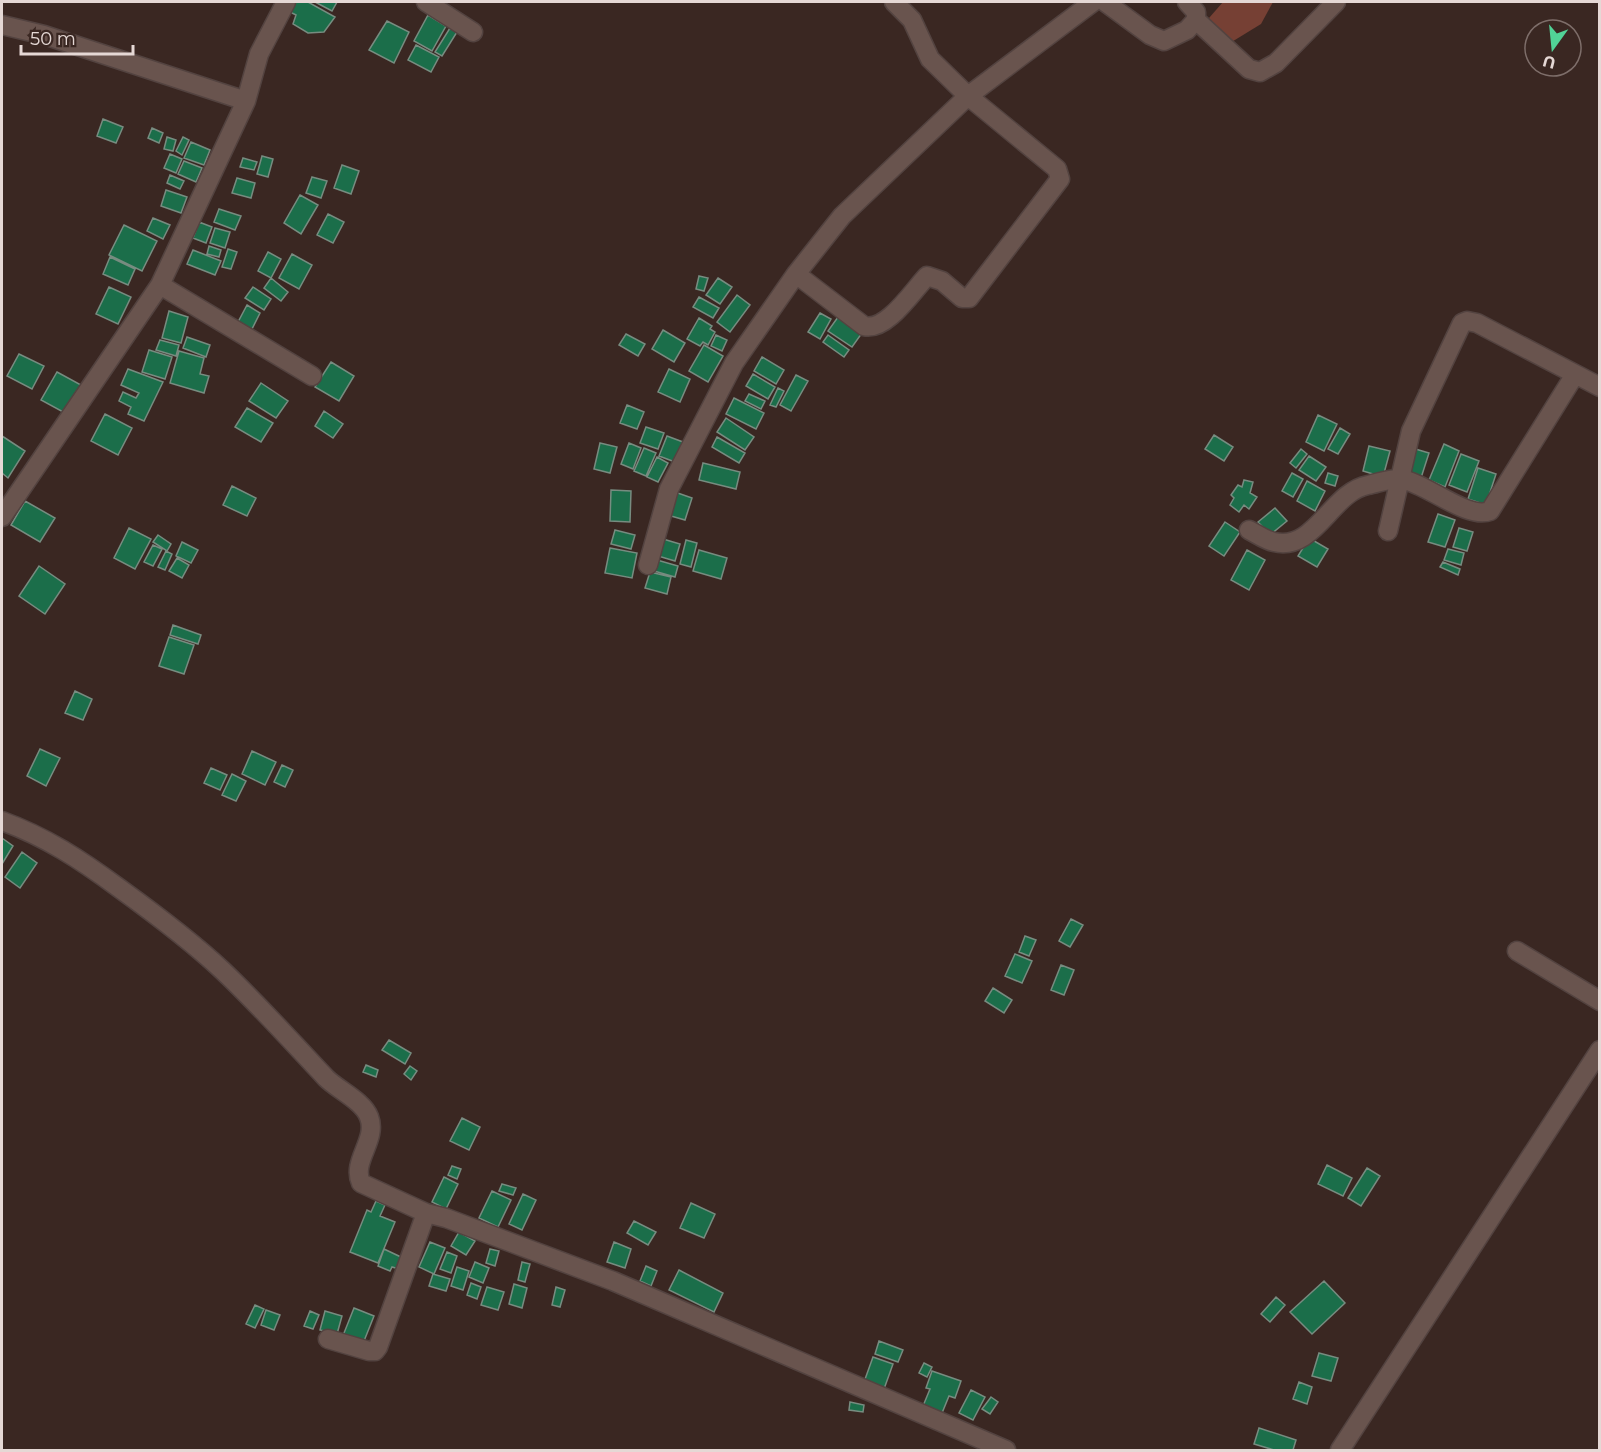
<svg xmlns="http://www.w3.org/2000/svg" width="1601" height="1452" font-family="Montserrat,sans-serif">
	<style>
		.green { fill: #764034 }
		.building { fill: #1b6e4a; stroke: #778c80; stroke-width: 1.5 }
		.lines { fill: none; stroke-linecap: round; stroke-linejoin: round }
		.minor-casing { stroke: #534340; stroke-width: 21 }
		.minor { stroke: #69544e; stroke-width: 18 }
	</style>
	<rect width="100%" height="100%" fill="#3a2722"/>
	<path class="green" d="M1223 2H1273L1261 24 1230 43 1209 18Z"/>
	<path class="building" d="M296 2H308L335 17 324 32 308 33 293 24 296 15 290 12Z
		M315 2H337L332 11Z
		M428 15 446 26 432 51 414 41Z
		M387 21 409 32 394 63 369 50Z
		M450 28 457 32 442 56 435 52Z
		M416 45 439 57 431 72 408 60Z
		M103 119 123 127 116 143 97 136Z
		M152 128 163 133 159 143 148 138Z
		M167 137 176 140 173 151 164 149Z
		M183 137 189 140 182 155 176 151Z
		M191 142 210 150 204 165 184 158Z
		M170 154 182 159 176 173 164 168Z
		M262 156 273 159 268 177 257 174Z
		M243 158 257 162 254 170 240 167Z
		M184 161 202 168 196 182 178 174Z
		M342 165 359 171 351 194 334 188Z
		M170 175 184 181 180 189 167 183Z
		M312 177 327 181 321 198 306 193Z
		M237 178 255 183 251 198 232 193Z
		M166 190 187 197 181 213 161 206Z
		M300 195 318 205 301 234 284 223Z
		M219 209 241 216 235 230 214 222Z
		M328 214 344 222 333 243 317 235Z
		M153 218 170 225 163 239 147 231Z
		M199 222 212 227 206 243 193 238Z
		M124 225 157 241 142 271 109 255Z
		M215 228 230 232 225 248 210 243Z
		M209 246 221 250 219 257 207 254Z
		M228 249 237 252 231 269 222 267Z
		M193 250 221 261 215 275 187 264Z
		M268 252 281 259 271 278 258 271Z
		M292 254 312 265 299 289 279 278Z
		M110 257 135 269 128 285 103 274Z
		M699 276 708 278 704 291 696 289Z
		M271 278 288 292 281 301 264 288Z
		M718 278 732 287 720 304 706 295Z
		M109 287 131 297 118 324 96 314Z
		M253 287 271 299 264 310 245 298Z
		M737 295 750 305 730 332 717 322Z
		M699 297 719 308 713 318 693 307Z
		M247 305 260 313 251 331 237 324Z
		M169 311 188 317 181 343 162 338Z
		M820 313 831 319 820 339 808 332Z
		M838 317 862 333 852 347 828 331Z
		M699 318 712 326 710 329 715 332 708 345 703 342 700 346 687 339Z
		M663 330 685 343 674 362 652 349Z
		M626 334 645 344 638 356 619 345Z
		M716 335 727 340 722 351 711 346Z
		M828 335 849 350 844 357 823 342Z
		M187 337 210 345 206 357 183 348Z
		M160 340 179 345 176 356 156 350Z
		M704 345 723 356 708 382 689 371Z
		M149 350 172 357 165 379 142 372Z
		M179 351 204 358 200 374 209 376 204 393 170 383Z
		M19 354 44 366 32 389 7 376Z
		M762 357 784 370 776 384 754 371Z
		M331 362 354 376 339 401 315 387Z
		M128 369 163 382 144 421 128 414 131 407 119 401 123 392 136 398 139 393 121 385Z
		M669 369 690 379 680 402 658 392Z
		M57 372 81 385 65 413 41 400Z
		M753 374 775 387 768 399 746 386Z
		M796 375 808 381 791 411 780 405Z
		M261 383 288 401 276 418 249 401Z
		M778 388 784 391 776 407 770 405Z
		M749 394 765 401 761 409 745 401Z
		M734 398 764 413 756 429 726 414Z
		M627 405 644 412 637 429 620 423Z
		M247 408 273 423 261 442 235 427Z
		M324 411 343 424 333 438 315 426Z
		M105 414 132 428 118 455 91 441Z
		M1318 415 1337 424 1324 451 1306 442Z
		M726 418 754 437 745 450 717 432Z
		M646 427 664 433 658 449 640 443Z
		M1340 428 1350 434 1338 454 1328 449Z
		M1214 435 1233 447 1224 461 1205 449Z
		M2 436 25 451 8 478 2 473Z
		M667 436 683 442 675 462 659 456Z
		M717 437 745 453 739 463 712 447Z
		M600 443 617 447 610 473 594 469Z
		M629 443 641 448 633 469 621 464Z
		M1444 444 1459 451 1445 487 1429 480Z
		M1369 446 1390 451 1383 477 1363 471Z
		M644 448 656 453 646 476 634 471Z
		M1412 448 1429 453 1420 481 1404 476Z
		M1301 449 1307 454 1296 468 1290 463Z
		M1461 454 1479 461 1467 492 1449 485Z
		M1309 456 1326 467 1316 481 1299 470Z
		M657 457 668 463 658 482 647 477Z
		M703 463 740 472 736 489 699 480Z
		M1478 468 1496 474 1486 505 1468 499Z
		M1292 473 1303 479 1293 497 1282 491Z
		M1328 473 1338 476 1335 486 1325 483Z
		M1244 480 1253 482 1250 493 1257 497 1249 509 1244 505 1239 512 1230 505 1234 498 1231 495 1238 485 1242 487Z
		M1307 481 1325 491 1315 511 1297 501Z
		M232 486 256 498 247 516 223 505Z
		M611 490 631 491 630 522 610 521Z
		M672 491 692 498 685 520 664 514Z
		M25 501 55 518 40 542 11 525Z
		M1275 508 1287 521 1270 535 1258 522Z
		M1438 514 1455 520 1445 547 1428 542Z
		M1225 522 1240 532 1224 556 1209 546Z
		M129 528 151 539 135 569 114 558Z
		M1459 528 1473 532 1467 551 1453 547Z
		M615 530 635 535 631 549 611 544Z
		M158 535 171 544 167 551 153 542Z
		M1309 538 1328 549 1317 567 1298 556Z
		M663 539 680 544 675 561 658 556Z
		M686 540 697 543 691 567 680 564Z
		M182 542 198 550 191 563 176 556Z
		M153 545 162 549 153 566 144 562Z
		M610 548 637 553 632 578 605 573Z
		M1448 549 1464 553 1461 565 1444 560Z
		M699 550 727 558 721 579 693 571Z
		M1247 550 1265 560 1249 590 1231 580Z
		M166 551 172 554 165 570 158 567Z
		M177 558 189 565 182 578 169 571Z
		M657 560 678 566 675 577 654 571Z
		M1443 562 1460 569 1458 575 1440 567Z
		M39 566 65 584 45 614 19 596Z
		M650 572 671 577 667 594 645 588Z
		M173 625 201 635 198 644 170 635Z
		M169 637 194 645 184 674 159 666Z
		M75 691 92 699 83 720 65 713Z
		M40 749 60 758 46 786 27 776Z
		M252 751 276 762 265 785 242 774Z
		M282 765 293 770 285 787 274 782Z
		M211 768 227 775 220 790 204 783Z
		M232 774 246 781 236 801 222 795Z
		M2 838 13 846 2 864Z
		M22 852 37 863 20 888 5 877Z
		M1071 919 1083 925 1070 947 1059 941Z
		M1025 936 1036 940 1029 956 1019 952Z
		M1015 954 1032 961 1022 983 1005 976Z
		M1061 965 1074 970 1064 995 1051 990Z
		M993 988 1012 1000 1004 1013 985 1001Z
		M389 1040 411 1053 405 1064 382 1050Z
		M366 1065 378 1070 376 1077 363 1072Z
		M410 1066 417 1071 411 1080 404 1074Z
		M462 1118 480 1127 469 1150 450 1141Z
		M1327 1165 1352 1178 1343 1196 1318 1184Z
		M452 1166 461 1169 457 1179 448 1175Z
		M1367 1168 1380 1176 1361 1206 1348 1198Z
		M444 1177 458 1184 446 1209 432 1202Z
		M502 1184 516 1188 513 1195 499 1191Z
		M492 1191 511 1200 498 1227 479 1218Z
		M523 1194 536 1200 522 1230 509 1224Z
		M376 1201 385 1205 380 1216 395 1222 378 1263 350 1252 367 1210 371 1212Z
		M691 1203 715 1214 704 1238 680 1228Z
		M634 1221 656 1232 648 1245 627 1233Z
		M459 1232 475 1241 466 1255 451 1246Z
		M430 1242 445 1248 434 1274 419 1267Z
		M614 1242 631 1249 625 1268 607 1262Z
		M384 1249 403 1258 399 1269 392 1267 390 1271 378 1266Z
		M490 1249 499 1251 495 1266 486 1263Z
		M447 1252 457 1256 451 1273 440 1269Z
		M475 1262 489 1268 483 1283 469 1277Z
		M522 1262 530 1264 525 1282 518 1280Z
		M646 1266 657 1271 651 1286 640 1281Z
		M457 1267 469 1271 463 1290 451 1286Z
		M679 1270 723 1293 714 1312 669 1290Z
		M433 1274 450 1279 446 1291 429 1286Z
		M1324 1281 1345 1303 1312 1334 1290 1312Z
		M471 1283 481 1287 477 1299 467 1295Z
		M514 1284 527 1288 522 1308 509 1304Z
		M487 1287 504 1292 498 1310 481 1305Z
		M556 1287 565 1290 560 1307 552 1305Z
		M1276 1297 1285 1305 1270 1322 1261 1314Z
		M255 1305 264 1309 255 1328 246 1324Z
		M354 1308 374 1316 362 1346 342 1338Z
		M266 1310 280 1315 274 1330 261 1325Z
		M310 1311 319 1315 313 1329 304 1326Z
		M325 1311 342 1316 337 1334 320 1330Z
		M879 1341 903 1350 898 1362 875 1354Z
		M1319 1353 1338 1358 1331 1381 1312 1376Z
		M873 1357 893 1364 884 1389 864 1382Z
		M924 1363 932 1367 927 1377 919 1373Z
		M932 1371 961 1381 955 1398 949 1396 942 1413 923 1406 930 1389 926 1388Z
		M1299 1382 1312 1387 1307 1404 1293 1399Z
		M971 1390 985 1397 973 1420 959 1413Z
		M991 1397 998 1402 990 1414 982 1409Z
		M850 1402 864 1405 863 1412 849 1410Z
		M1259 1428 1296 1440 1293 1450H1274L1254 1444Z"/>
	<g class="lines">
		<g class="minor-casing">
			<path id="minor" d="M426 2 473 32
				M1105 2 1150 35 1164 41 1187 30 1196 20 1249 69 1260 72 1276 63 1336 2
				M1187 2 1196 12V20
				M2 25 44 35 246 101
				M796 274 864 326C886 332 912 292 927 276L942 281 962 298H969L1060 179 1057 169 968 96 930 59 912 20 894 2
				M160 285 312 376
				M2 517 160 285 246 101 259 54 286 2
				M1249 530C1257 534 1265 540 1274 542 1315 552 1331 492 1368 485 1378 483 1391 478 1400 479 1425 482 1467 520 1490 511L1574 376
				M1388 531 1411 431 1462 323 1467 321 1477 323 1600 387
				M648 565 669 489 734 363 796 274 842 216 968 96 1093 2
				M2 821C46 837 81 860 119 888 155 914 190 940 222 970 258 1004 292 1042 326 1078 338 1090 363 1101 369 1117 378 1140 351 1161 361 1183L426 1213 446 1218 613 1281 1006 1450
				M1517 951 1600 1001
				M328 1339 369 1351H375L378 1347 426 1213
				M1340 1450 1600 1050"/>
		</g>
		<use href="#minor" class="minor"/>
	</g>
	<rect width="1601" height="1452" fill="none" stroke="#e5d8d5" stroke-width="6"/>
	<g transform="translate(1553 48) rotate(195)"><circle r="28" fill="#3a2722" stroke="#7e6e6a" stroke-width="1.5"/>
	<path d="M0-4.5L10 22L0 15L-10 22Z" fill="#51d397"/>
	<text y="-9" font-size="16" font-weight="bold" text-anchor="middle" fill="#e5d8d5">U</text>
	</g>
	<path d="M21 45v9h112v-9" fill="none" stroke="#e5d8d5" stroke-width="3"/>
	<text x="30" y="45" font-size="18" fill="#e5d8d5" stroke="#3a2722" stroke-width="4.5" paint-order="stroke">50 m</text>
</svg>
